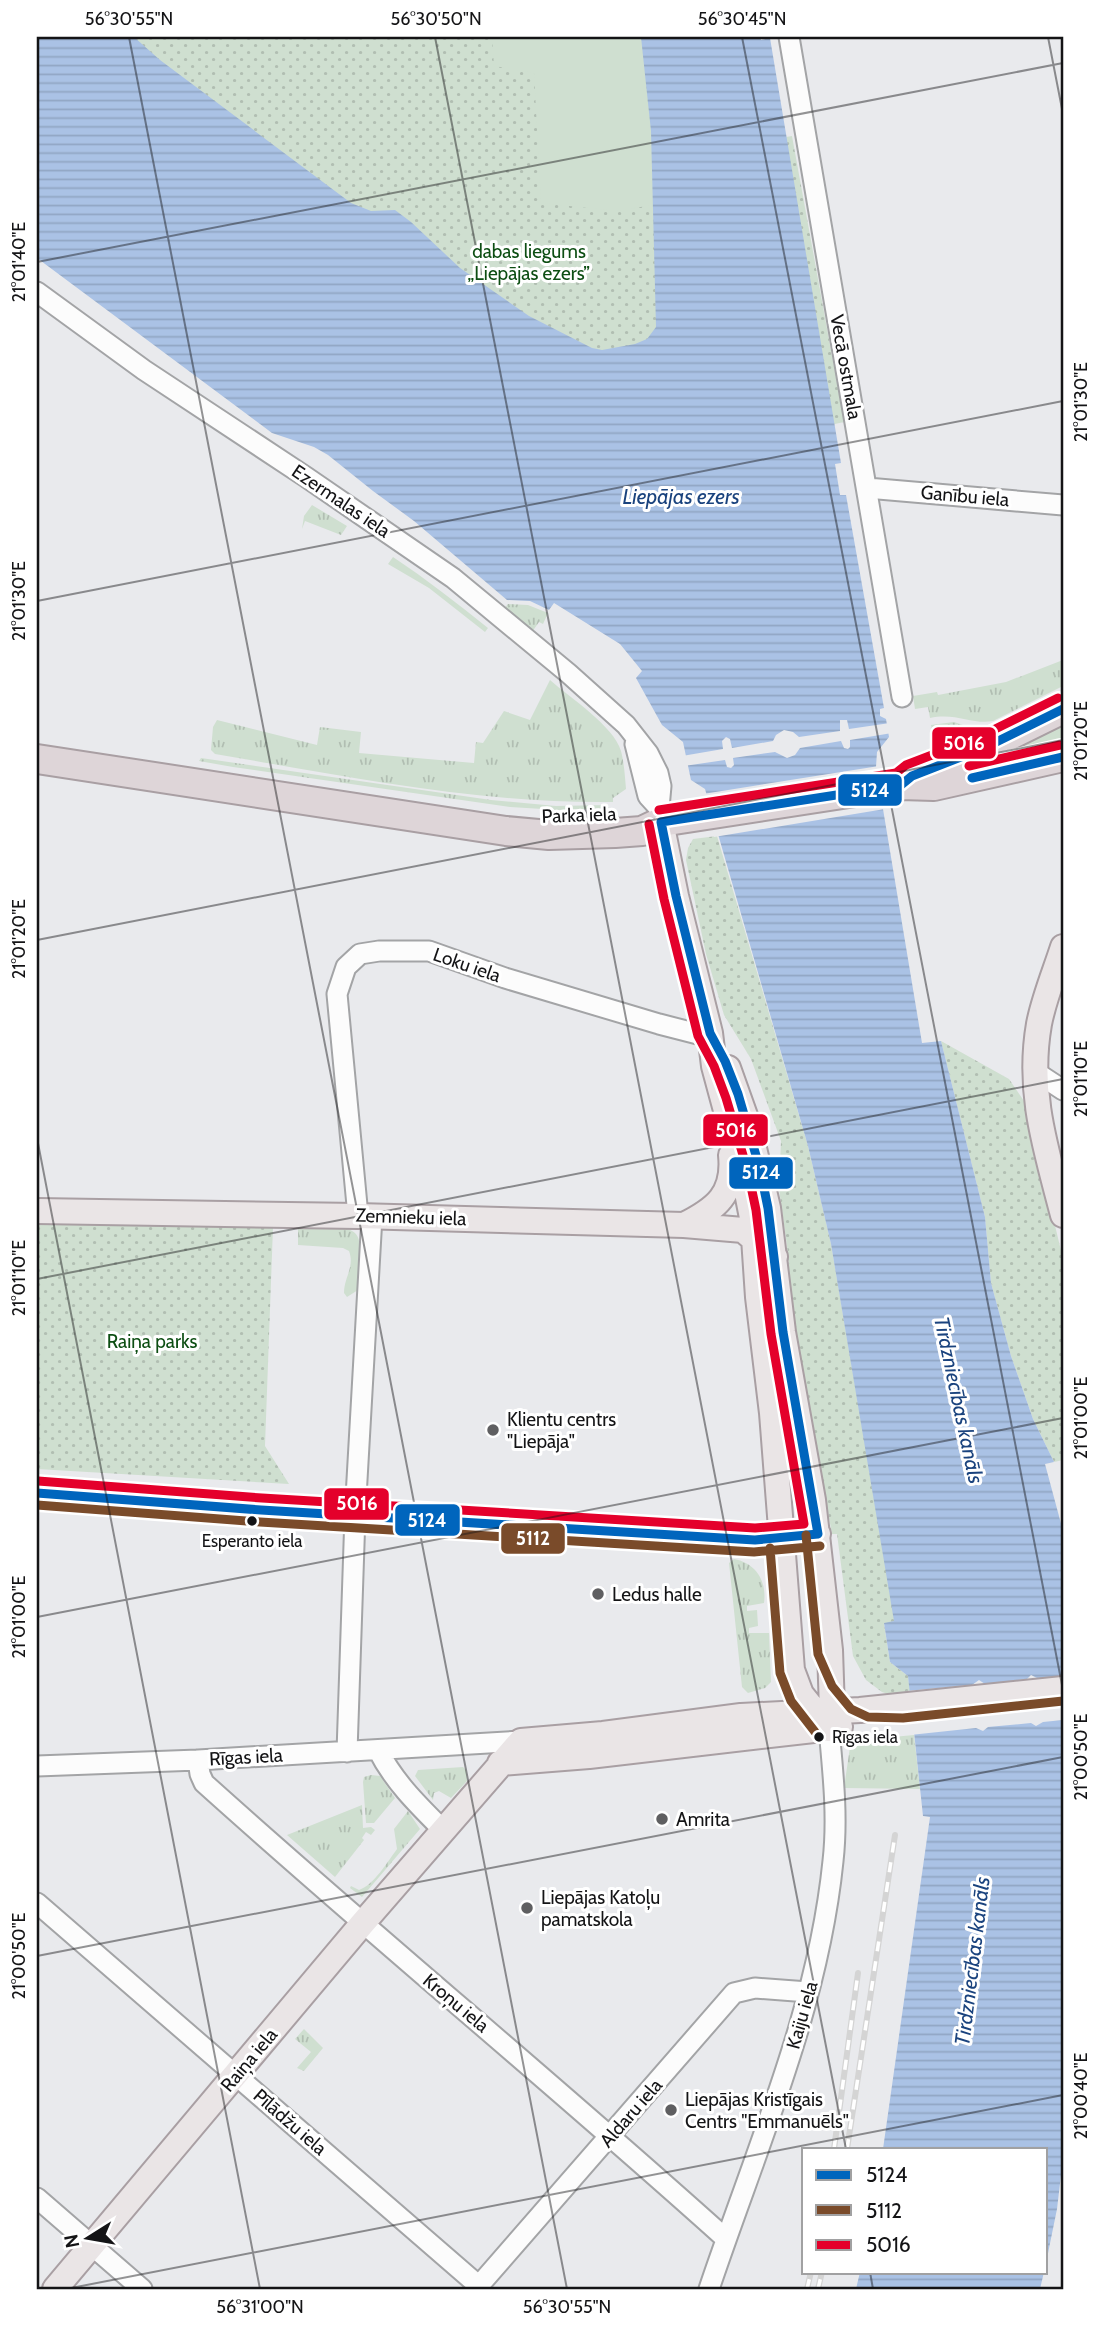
<svg xmlns="http://www.w3.org/2000/svg" width="1100" height="2326" font-family="Cabin,sans-serif">
	<style>
		.grass { fill: url(#grass-tufts) }
		.park { fill: url(#park-dots) }
		.garden { fill: #cfdfd0 }
		.water { fill: url(#water-rules) }
		.pier { fill: #e9eaed }
		.lines { fill: none; stroke-linecap: round; stroke-linejoin: round }
		.minor-casing { stroke: #a3a4a6; stroke-width: 23 }
		.major-casing { stroke: #a99fa3; stroke-width: 28 }
		.highway-casing { stroke: #a99fa3; stroke-width: 32 }
		.minor { stroke: #fcfcfc; stroke-width: 19 }
		.major { stroke: #eae5e6; stroke-width: 24 }
		.highway { stroke: #ded5d8; stroke-width: 28 }
		.rail-casing { stroke: #d4d4d4; stroke-width: 6 }
		.rail { stroke: #fff; stroke-width: 3.5; stroke-dasharray: 10; stroke-linecap: butt }
		.bus-1-casing { stroke: #fff; stroke-width: 14 }
		.bus-2-casing { stroke: #fff; stroke-width: 14 }
		.bus-3-casing { stroke: #fff; stroke-width: 14 }
		.bus-1 { stroke: #0065bd; stroke-width: 9 }
		.bus-2 { stroke: #7a4b2a; stroke-width: 9 }
		.bus-3 { stroke: #e4002b; stroke-width: 9 }
		.ticks { fill: none; stroke: #141416; stroke-width: 2; stroke-opacity: 0.45 }
		.poi-dot { fill: #5f5f61; stroke: #fff; stroke-width: 2.5 }
		.bus-dot { fill: #141416; stroke: #fff; stroke-width: 2.5 }
		.labels { text-anchor: middle; dominant-baseline: central; stroke-width: 6; stroke-linejoin: round; paint-order: stroke }
		.bus-label { font-size: 17px; fill: #141416; stroke: #fff }
		.park-label { font-size: 19px; fill: #0d4e13; stroke: #fff }
		.street-label { font-size: 19px; fill: #141416; stroke: #fff }
		.poi-label { font-size: 19px; fill: #141416; stroke: #fff; text-anchor: start }
		.water-label { font-size: 21px; font-style: italic; fill: #1a437e; stroke: #fff }
		.line-badge { stroke: #fff; stroke-width: 2.5 }
		.badge-label { font-size: 19px; text-anchor: middle; font-weight: bold; fill: #fff }
		.neatline { fill: none; stroke: #141416; stroke-width: 2.5 }
		.ticks-label { font-size: 18px; text-anchor: middle; fill: #141416 }
	</style>
	<defs>
		<pattern id="grass-tufts" width="24" height="20" patternUnits="userSpaceOnUse" patternTransform="scale(1.75)"><rect width="24" height="20" fill="#cfdfd0"/><path d="M3 7l-1-3M5 7V3M7 7l1-3M15 17l-1-3M17 17v-4M19 17l1-3" fill="none" stroke="#b1beb2"/></pattern>
		<pattern id="park-dots" width="8" height="8" patternUnits="userSpaceOnUse" patternTransform="scale(1.75)"><rect width="8" height="8" fill="#cfdfd0"/><path d="M2 2h.1M6 6h.1" fill="none" stroke="#b1beb2" stroke-width="1.8" stroke-linecap="round"/></pattern>
		<pattern id="water-rules" width="6" height="5" patternUnits="userSpaceOnUse" patternTransform="scale(1.75)"><rect width="6" height="5" fill="#aac2e5"/><path d="M0 2.5h6" fill="none" stroke="#91a6c4"/></pattern>
	</defs>
	<rect width="100%" height="100%" fill="#e9eaed"/>
	<path class="grass" d="M312 505 347 526 341 535 305 521 302 529 304 516Z
		M393 557C426 579 457 603 488 628L485 632 429 588 388 564Z
		M508 604 528 605 548 613 543 624 539 622 532 632 504 609Z
		M1063 660V686L993 721C973 725 955 712 930 718L928 707 915 709 913 696 937 692 938 695 1006 682Z
		M550 680C569 697 614 726 621 751 624 762 625 777 626 789L613 798V802C479 804 346 776 215 754L211 750 213 727 217 720 317 745 320 727 361 732 359 753 474 763 476 742 483 743 504 711 530 720Z
		M1063 719V753L940 774Z
		M954 722 972 728 935 746 931 725Z
		M201 758 491 800 556 806 607 805 609 808 559 810 510 807 233 767 199 761Z
		M298 1227C366 1228 363 1222 358 1290L347 1297 344 1293C344 1277 355 1267 349 1251L343 1248 298 1245Z
		M734 1559C756 1563 767 1581 764 1603L747 1606V1611L757 1610 758 1626 749 1628V1633H769L771 1682 765 1688 748 1693 742 1687 729 1563Z
		M914 1735 920 1789 844 1788 850 1747 860 1740Z
		M463 1767 466 1770 467 1781 451 1798 439 1791 434 1793 433 1800 415 1776 418 1770Z
		M371 1775 380 1776 395 1798 374 1823H366L363 1782 364 1777Z
		M362 1805 363 1828 371 1827 375 1830 371 1835 366 1832 362 1838 364 1840 335 1877 287 1835Z
		M408 1811 420 1829 362 1897 350 1888 351 1886 359 1890C374 1885 388 1861 397 1849L394 1829Z
		M304 2029 323 2048 304 2071 297 2068 311 2052 295 2039Z"/>
	<path class="park" d="M37 37H760L786 137 792 136 844 422 486 501Z
		M717 836 808 1146 831 1244 895 1621 884 1624 890 1662 908 1676 910 1691 888 1694 882 1692 866 1680 853 1656 837 1534H832L794 1328 787 1246 779 1189 781 1141 751 1059 724 1015 706 954 686 860 688 848 693 839Z
		M941 1041 1009 1079 1026 1104 1063 1259V1460L1054 1462 1033 1419 1011 1356 991 1283 985 1217Z
		M37 1219 273 1227 265 1446 289 1484 37 1469Z"/>
	<path class="garden" d="M492 37H641L651 131 653 205 616 211 541 203 534 73 494 66Z"/>
	<path class="water" d="M37 37H134L160 60 351 203 371 211 395 210 411 222 460 268 529 316 592 348 602 350 635 344 647 339 656 327 651 131 641 37H760L761 40 770 38 841 463 835 464 840 495H846L884 708 880 709V716L886 719 889 737 877 752 876 767 922 1043 941 1041 985 1217 991 1283 1011 1356 1033 1419 1054 1462 1045 1464 1063 1531V2158L1057 2209 1046 2263V2149H883L930 1817 923 1816 908 1676 890 1662 884 1623 894 1621 831 1244 808 1146 705 789 691 780 683 742 662 725 636 678 642 671 620 644 554 603 549 610 530 601 507 600 414 521 373 491 328 455 314 447 272 433 37 258Z
		M860 2272H1044L1040 2289H856Z"/>
	<path class="pier" d="M840 720H847L849 729 890 723 892 733 850 740V747L848 749 844 748 841 741 800 748 795 755 787 758 775 752 733 758 734 765 731 768 727 767 725 760 684 766 682 756 723 749 722 741 726 737 730 739 732 748 773 741 776 735 784 730 793 732 799 737 840 731Z
		M879 766 885 809 714 837 703 794Z
		M1031 1675 1039 1679 1063 1676V1720L1043 1722 1036 1726 1031 1723 988 1727 983 1731 976 1728 910 1735 906 1691 972 1685 979 1680 985 1684 1027 1679Z"/>
	<g class="lines">
		<g class="minor-casing">
			<path id="minor" d="M789 37 902 697
				M37 292 144 370 306 477 453 578 568 673 626 725 648 753 658 773 661 786 659 808 661 822
				M867 488 1063 505
				M635 744 648 796 659 808
				M1034 1071 1063 1090
				M358 1216 337 994 346 967 360 954 379 951H429L505 978 659 1024 698 1034 710 1033
				M378 1750C394 1782 419 1806 444 1831
				M347 1752 355 1515 372 1216
				M198 1760 200 1774 204 1783C376 1938 554 2084 726 2239
				M37 1766 198 1760 521 1741
				M37 1903 479 2286
				M37 2198 142 2289
				M476 2289 734 1993 755 1988 808 1992
				M709 2289C756 2149 818 2010 833 1861 838 1817 833 1773 829 1729"/>
		</g>
		<g class="major-casing">
			<path id="major" d="M661 822 676 896 710 1033 714 1066 744 1177 753 1223 758 1297 772 1413 792 1670 801 1694 829 1729
				M1063 947C1055 972 1044 998 1039 1024 1027 1093 1046 1149 1063 1215
				M728 1068 749 1127 768 1208 783 1332 813 1500 830 1650 832 1710 829 1724
				M37 1211 358 1216 684 1225 743 1230 775 1257
				M684 1225C716 1209 735 1194 731 1155
				M37 1493 261 1510 755 1540 781 1539 818 1534
				M500 1763 589 1756 840 1727
				M55 2289 362 1924 521 1741 603 1734 741 1716 860 1710 1063 1689"/>
		</g>
		<g class="highway-casing">
			<path id="highway" d="M37 759 506 831 549 835 615 833 642 831 661 822 901 785 934 786 1063 757
				M903 783 912 776 984 748 1063 709"/>
		</g>
		<use href="#minor" class="minor"/>
		<use href="#major" class="major"/>
		<use href="#highway" class="highway"/>
		<g class="rail-casing">
			<path id="rail" d="M834 2149 858 1973
				M847 2149 895 1835
				M807 2289 811 2272
				M818 2289 822 2272"/>
		</g>
		<use href="#rail" class="rail"/>
		<g class="bus-1-casing">
			<path id="bus-1" d="M972 778 1063 757
				M661 822 676 896 710 1033 725 1061 738 1094 760 1169 768 1208 783 1332 818 1534
				M661 822 901 785 912 776 984 748 1063 709
				M37 1493 261 1510 755 1540 818 1534"/>
		</g>
		<g class="bus-2-casing">
			<path id="bus-2" d="M37 1505 260 1522 754 1552 820 1546
				M806 1535 818 1654 832 1686 851 1709 868 1717 903 1718 1063 1701
				M770 1548 780 1673 791 1701 819 1737"/>
		</g>
		<g class="bus-3-casing">
			<path id="bus-3" d="M969 766 1060 745
				M659 810 896 773 906 765 979 737 1058 698
				M38 1481 262 1498 755 1528 804 1524 771 1334 756 1210 748 1172 726 1098 714 1066 698 1036 664 899 649 824"/>
		</g>
		<use href="#bus-1" class="bus-1"/>
		<use href="#bus-2" class="bus-2"/>
		<use href="#bus-3" class="bus-3"/>
	</g>
	<path class="ticks" d="M129 37 567 2289M435 37 846 2149M742 37 1063 1690M1048 37 1063 114M37 262 1063 63M37 601 1063 401M37 940 1063 740M37 1138 260 2289M37 1279 1063 1079M37 1617 1063 1418M37 1956 1063 1757M870 2272 873 2289M66 2289 1063 2095"/>
	<g class="poi-dot">
		<circle cx="493" cy="1430" r="7"/>
		<circle cx="598" cy="1594" r="7"/>
		<circle cx="662" cy="1819" r="7"/>
		<circle cx="527" cy="1908" r="7"/>
		<circle cx="671" cy="2110" r="7"/>
	</g>
	<g class="bus-dot">
		<circle cx="252" cy="1521" r="6"/>
		<circle cx="819" cy="1737" r="6"/>
	</g>
	<g class="labels">
		<g class="bus-label">
			<text x="252" y="1541">Esperanto iela</text>
			<text x="832" y="1737" text-anchor="start">Rīgas iela</text>
		</g>
		<g class="park-label">
			<text x="529" y="251">dabas liegums<tspan x="529" dy="22">„Liepājas ezers”</tspan></text>
			<text x="152" y="1341">Raiņa parks</text>
		</g>
		<g class="street-label">
			<text transform="translate(846 367) rotate(80)">Vecā ostmala</text>
			<text transform="translate(965 496) rotate(5)">Ganību iela</text>
			<text transform="translate(341 501) rotate(34)">Ezermalas iela</text>
			<text transform="translate(579 815) rotate(-2)">Parka iela</text>
			<text transform="translate(467 965) rotate(19)">Loku iela</text>
			<text transform="translate(411 1217) rotate(2)">Zemnieku iela</text>
			<text transform="translate(246 1757) rotate(-3)">Rīgas iela</text>
			<text transform="translate(456 2003) rotate(40)">Kroņu iela</text>
			<text transform="translate(802 2015) rotate(-74)">Kaiju iela</text>
			<text transform="translate(249 2060) rotate(-50)">Raiņa iela</text>
			<text transform="translate(631 2113) rotate(-49)">Aldaru iela</text>
			<text transform="translate(290 2122) rotate(41)">Pīlādžu iela</text>
		</g>
		<g class="poi-label">
			<text x="507" y="1419">Klientu centrs<tspan x="507" dy="22">"Liepāja"</tspan></text>
			<text x="612" y="1594">Ledus halle</text>
			<text x="676" y="1819">Amrita</text>
			<text x="541" y="1897">Liepājas Katoļu<tspan x="541" dy="22">pamatskola</tspan></text>
			<text x="685" y="2099">Liepājas Kristīgais<tspan x="685" dy="22">Centrs "Emmanuēls"</tspan></text>
		</g>
		<g class="water-label">
			<text x="681" y="496">Liepājas ezers</text>
			<text transform="translate(959 1400) rotate(78)">Tirdzniecības kanāls</text>
			<text transform="translate(972 1961) rotate(-83)">Tirdzniecības kanāls</text>
		</g>
	</g>
	<g class="line-badge">
		<rect x="931" y="726" width="66" height="34" rx="7" fill="#e4002b"/>
		<rect x="837" y="773" width="66" height="34" rx="7" fill="#0065bd"/>
		<rect x="702" y="1113" width="67" height="34" rx="7" fill="#e4002b"/>
		<rect x="728" y="1156" width="66" height="34" rx="7" fill="#0065bd"/>
		<rect x="323" y="1487" width="67" height="34" rx="7" fill="#e4002b"/>
		<rect x="394" y="1503" width="67" height="34" rx="7" fill="#0065bd"/>
		<rect x="500" y="1522" width="66" height="33" rx="7" fill="#7a4b2a"/>
	</g>
	<g class="badge-label">
		<text x="964" y="750">5016</text>
		<text x="870" y="797">5124</text>
		<text x="736" y="1137">5016</text>
		<text x="761" y="1179">5124</text>
		<text x="357" y="1510">5016</text>
		<text x="427" y="1527">5124</text>
		<text x="533" y="1545">5112</text>
	</g>
	<rect width="1100" height="2326" fill="none" stroke="#ffffff" stroke-width="77"/>
	<rect x="802" y="2148" width="245" height="126" fill="#ffffff" stroke="#a1a1a2" stroke-width="2"/>
	<rect x="816" y="2170" width="35" height="10" fill="#0065bd" stroke="#a1a1a2" stroke-width="2"/>
	<text x="866" y="2182" font-size="21" fill="#141416">5124</text>
	<rect x="816" y="2205" width="35" height="10" fill="#7a4b2a" stroke="#a1a1a2" stroke-width="2"/>
	<text x="866" y="2218" font-size="21" fill="#141416">5112</text>
	<rect x="816" y="2240" width="35" height="10" fill="#e4002b" stroke="#a1a1a2" stroke-width="2"/>
	<text x="866" y="2252" font-size="21" fill="#141416">5016</text>
	<g transform="translate(88 2238) rotate(259)" stroke="#ffffff" stroke-width="5" paint-order="stroke">
	<path d="M0-5L12 26L0 18L-12 26Z" fill="#141416"/>
	<text y="-10" font-size="19" font-weight="bold" text-anchor="middle" fill="#141416">N</text>
	</g>
	<rect x="38" y="38" width="1024" height="2250" class="neatline"/>
	<g class="ticks-label">
		<text x="129" y="25">56°30'55"N</text>
		<text x="436" y="25">56°30'50"N</text>
		<text x="742" y="25">56°30'45"N</text>
		<text transform="translate(19 262) rotate(-90)" y="6">21°01'40"E</text>
		<text transform="translate(1081 402) rotate(-90)" y="6">21°01'30"E</text>
		<text transform="translate(19 601) rotate(-90)" y="6">21°01'30"E</text>
		<text transform="translate(1081 741) rotate(-90)" y="6">21°01'20"E</text>
		<text transform="translate(19 939) rotate(-90)" y="6">21°01'20"E</text>
		<text transform="translate(1081 1079) rotate(-90)" y="6">21°01'10"E</text>
		<text transform="translate(19 1278) rotate(-90)" y="6">21°01'10"E</text>
		<text transform="translate(1081 1418) rotate(-90)" y="6">21°01'00"E</text>
		<text transform="translate(19 1617) rotate(-90)" y="6">21°01'00"E</text>
		<text transform="translate(1081 1757) rotate(-90)" y="6">21°00'50"E</text>
		<text transform="translate(19 1956) rotate(-90)" y="6">21°00'50"E</text>
		<text transform="translate(1081 2096) rotate(-90)" y="6">21°00'40"E</text>
		<text x="260" y="2313">56°31'00"N</text>
		<text x="567" y="2313">56°30'55"N</text>
	</g>
</svg>
